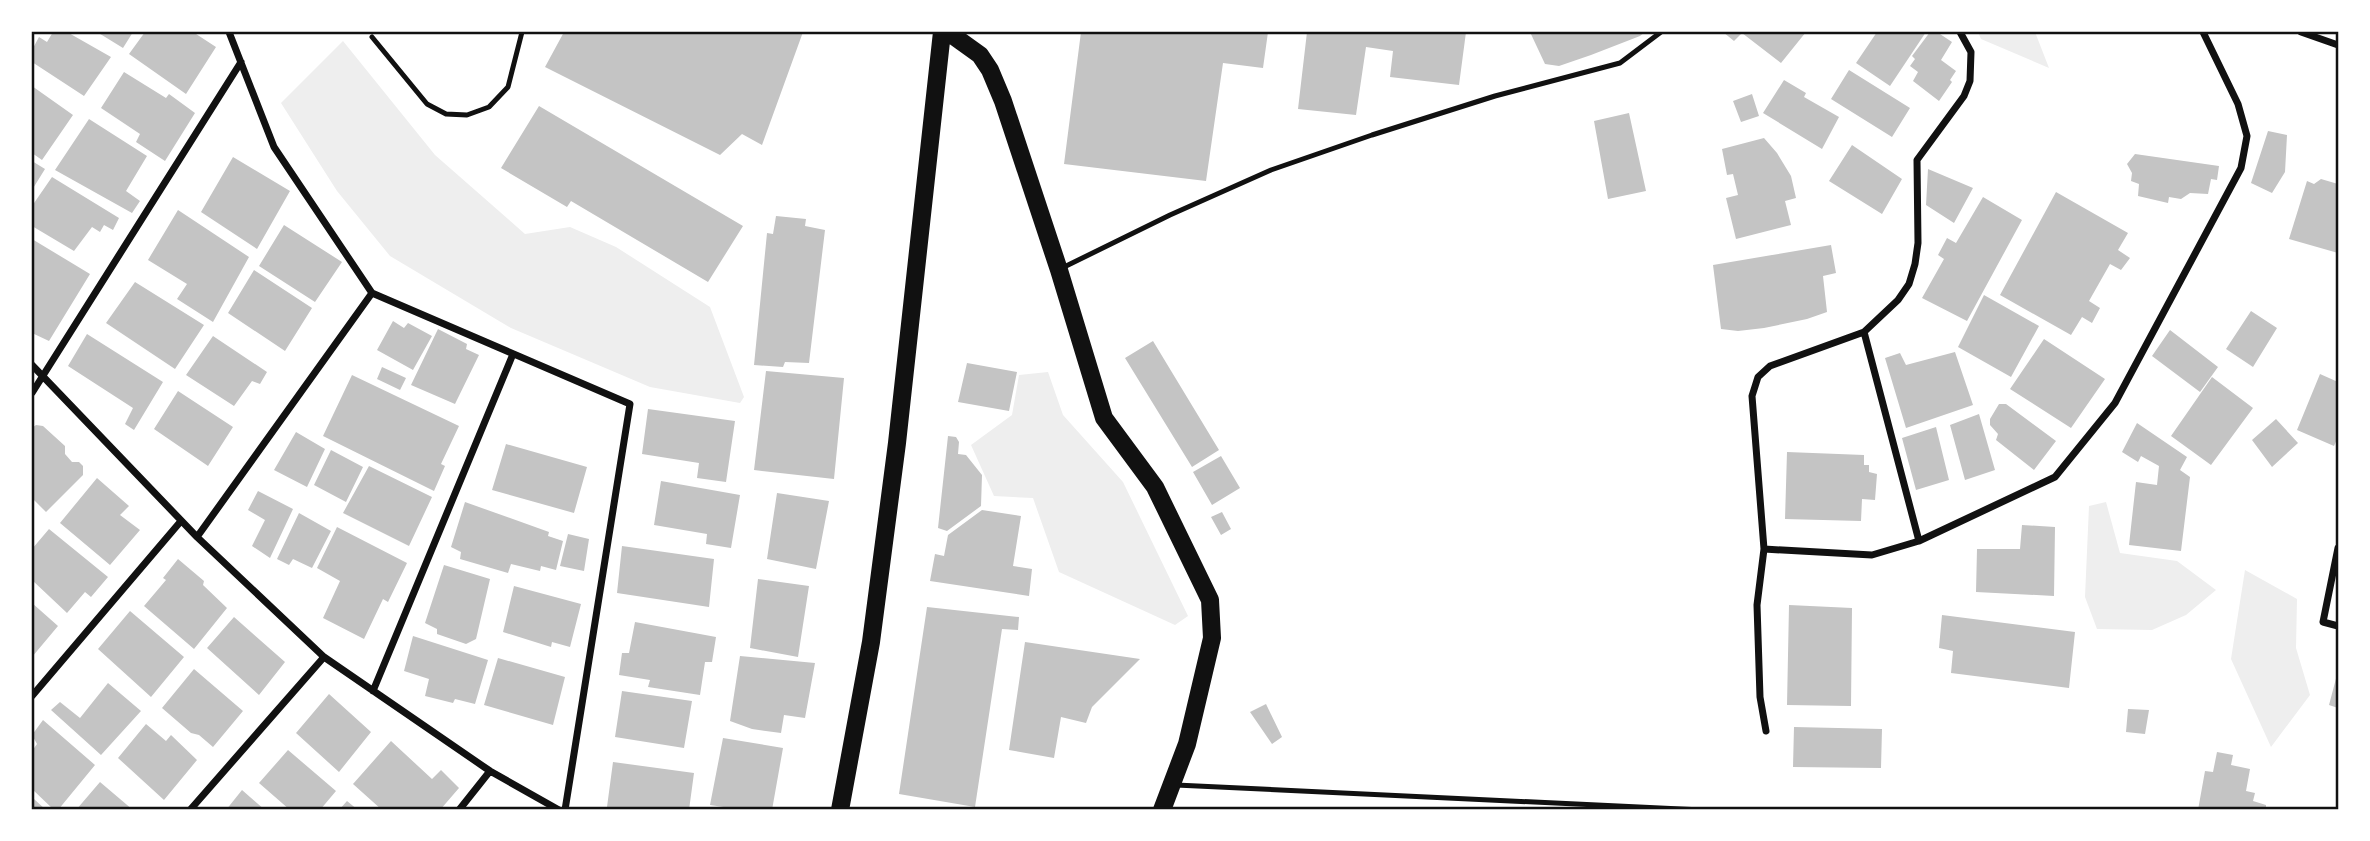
<svg xmlns="http://www.w3.org/2000/svg" width="2370" height="841" font-family="Bitter,serif">
	<style>
		.green { fill: #eee }
		.building { fill: #c4c4c4 }
		.lines { fill: none; stroke-linecap: round; stroke-linejoin: round }
		.service { stroke: #111; stroke-width: 5 }
		.minor { stroke: #111; stroke-width: 7 }
		.primary { stroke: #111; stroke-width: 18 }
		.neatline { fill: none; stroke: #111; stroke-width: 2.5 }
	</style>
	<rect width="100%" height="100%" fill="#fff"/>
	<path class="green" d="M1978 32H2035L2049 68 1981 39Z
		M343 41 435 155 525 234 570 227 616 247 710 307 744 397 740 403 650 387 511 328 390 256 337 191 281 103Z
		M1048 372 1063 415 1123 482 1188 616 1175 625 1059 572 1033 498 994 496 971 445 1012 415 1019 375Z
		M2106 502 2120 553 2177 561 2216 590 2186 615 2152 630 2097 629 2085 597 2089 506Z
		M2245 570 2297 599 2296 648 2310 695 2271 747 2231 659Z"/>
	<path class="building" d="M53 32H67L111 57 84 96 32 62V50L39 37 47 42Z
		M97 32H133L123 48Z
		M145 32H193L216 47 186 94 129 54Z
		M564 32H803L762 145 742 134 720 155 545 67Z
		M1081 32H1268L1263 68 1223 63 1206 181 1064 164Z
		M1307 32H1466L1459 85 1390 77 1393 51 1366 47 1356 115 1298 109Z
		M1530 32H1645L1640 36 1591 55 1559 66 1545 64Z
		M1723 32H1806L1781 63 1742 33 1734 41Z
		M1877 32H1926L1890 86 1856 63Z
		M1930 32H1937L1952 42 1941 60 1956 71 1950 80 1952 82 1939 101 1913 81 1918 72 1910 66 1915 59 1912 56Z
		M1849 70 1910 108 1892 137 1831 99Z
		M124 72 166 98 169 94 195 113 165 161 136 142 140 134 101 108Z
		M1784 80 1806 93 1804 97 1839 117 1822 149 1763 113Z
		M32 86 73 115 42 160 32 153Z
		M1752 94 1759 116 1741 122 1733 101Z
		M539 106 743 226 708 282 571 201 567 207 501 168Z
		M1629 113 1646 191 1608 199 1594 121Z
		M89 119 147 156 126 191 140 201 132 213 55 170Z
		M2268 131 2287 135 2285 172 2272 193 2251 183Z
		M1764 138 1777 153 1791 176 1796 198 1785 201 1791 225 1736 239 1726 198 1738 195 1733 174 1727 175 1722 149Z
		M1852 145 1902 179 1882 214 1829 181Z
		M2135 154 2219 166 2217 180 2211 179 2208 194 2190 193 2181 199 2169 197 2168 203 2138 196 2139 184 2131 181 2132 173 2127 164Z
		M233 157 290 191 257 249 201 212Z
		M32 161 45 169 32 190Z
		M1928 169 1973 188 1954 223 1926 205Z
		M52 177 119 218 113 230 104 225 100 232 92 227 74 251 32 226V206Z
		M2321 179 2338 184V253L2289 239 2307 181 2314 184Z
		M2056 192 2128 233 2118 250 2130 258 2121 270 2110 264 2089 301 2100 308 2092 323 2082 317 2071 335 2000 295Z
		M1983 197 2022 220 1967 321 1922 298 1944 259 1938 255 1947 238 1956 243Z
		M178 210 249 257 213 322 177 299 187 284 148 260Z
		M776 216 806 219 805 226 825 230 809 363 785 362 783 367 754 365 767 233 773 234Z
		M284 225 342 262 315 302 259 266Z
		M32 239 90 274 49 341 32 333 34 326 32 325Z
		M1831 245 1836 273 1823 276 1827 312 1807 319 1764 328 1738 331 1721 329 1713 265Z
		M254 270 312 308 285 351 228 313Z
		M135 282 204 325 175 369 106 323Z
		M1984 295 2039 326 2011 377 1958 347Z
		M2251 311 2277 328 2253 367 2226 349Z
		M393 321 404 328 408 323 432 336 413 370 377 350Z
		M438 329 467 344 466 349 479 355 455 404 411 385Z
		M2170 330 2218 367 2200 392 2152 356Z
		M87 334 163 382 134 430 125 424 133 408 68 366Z
		M213 336 267 372 260 384 252 381 234 406 186 375Z
		M2044 339 2105 379 2071 428 2010 389Z
		M1153 341 1219 450 1192 467 1125 358Z
		M1955 352 1973 405 1906 428 1885 358 1900 353 1906 365Z
		M967 363 1017 372 1009 411 958 402Z
		M382 367 406 378 400 390 377 379Z
		M766 371 844 378 834 479 754 470Z
		M2320 374 2338 382V437L2334 446 2297 430Z
		M352 375 459 426 441 464 445 466 434 491 323 436Z
		M2212 377 2253 408 2211 465 2171 436Z
		M178 391 233 427 208 466 154 429Z
		M1999 404H2006L2056 441 2034 470 1996 440 1998 434 1990 425V419Z
		M648 409 735 421 726 482 697 478 699 463 642 454Z
		M1979 414 1995 470 1965 480 1950 425Z
		M2276 419 2298 443 2272 467 2252 440Z
		M2137 423 2187 457 2180 470 2190 477 2181 551 2129 545 2136 482 2157 485 2159 466 2141 456 2138 462 2122 452Z
		M36 425 43 426 65 446V454L72 462H79L83 466V475L46 512 32 498V428Z
		M1936 427 1949 480 1916 490 1902 438Z
		M296 432 325 449 307 487 274 470Z
		M948 436 956 437 959 442 958 454 966 455 982 475 981 506 947 531 938 528Z
		M506 444 587 467 574 513 492 490Z
		M331 450 363 467 346 502 314 485Z
		M1787 452 1864 455V465H1869V472L1877 474 1875 500 1862 499 1861 521 1785 519Z
		M1221 456 1240 488 1212 505 1193 472Z
		M369 466 432 497 409 546 343 513Z
		M97 478 129 506 120 515 140 530 110 565 60 523Z
		M661 481 740 495 731 548 706 544 707 534 654 525Z
		M258 491 293 509 270 558 252 546 265 520 248 510Z
		M777 493 829 501 816 569 767 559Z
		M465 502 549 532 548 536 563 541 556 570 541 566 540 571 511 564 508 573 460 559 461 552 451 547Z
		M982 510 1021 516 1013 566 1032 569 1029 596 930 581 935 554 944 556 948 535Z
		M1222 512 1231 529 1221 535 1211 517Z
		M299 513 331 531 312 568 293 559 289 565 277 559Z
		M2022 525 2055 527 2054 596 1976 592 1977 549H2020Z
		M337 527 407 563 388 602 383 599 364 639 323 618 340 581 317 568Z
		M49 529 108 577 91 597 85 592 67 613 32 580V549Z
		M568 534 589 539 584 571 560 566Z
		M622 546 714 559 709 607 617 593Z
		M178 559 204 581 203 585 227 608 194 649 144 606 166 580 163 578Z
		M444 565 490 579 476 639 466 644 437 634V629L425 623Z
		M758 579 809 586 798 657 750 648Z
		M514 586 581 604 570 647 552 642 551 647 503 632Z
		M32 603 58 626 32 657Z
		M1789 605 1852 608 1851 706 1787 705Z
		M927 607 1019 617 1018 630 1002 629 975 807 899 794Z
		M130 611 184 657 151 697 98 649Z
		M1942 615 2075 632 2069 688 1951 673 1953 651 1939 648Z
		M234 617 285 662 259 695 207 648Z
		M635 622 716 637 712 662H705L700 695 648 687 650 680 619 675 622 653H629Z
		M413 636 488 660 475 704 455 699 453 703 425 696 429 679 404 671Z
		M1025 642 1140 659 1092 707 1086 723 1061 717 1054 758 1009 750Z
		M740 656 815 663 805 718 784 715 781 733 752 729 730 721Z
		M498 658 565 677 553 725 484 705Z
		M194 669 243 711 213 747 199 735 191 733 162 708Z
		M2338 671V708L2329 705Z
		M108 683 141 711 101 755 51 710 60 702 80 718Z
		M622 691 692 701 684 748 615 737Z
		M329 694 371 732 339 772 296 733Z
		M1266 704 1282 737 1272 744 1250 712Z
		M2128 709 2149 710 2145 734 2126 732Z
		M43 720 95 765 58 810H54L32 789V751L37 744 32 735Z
		M146 724 166 741 171 735 197 760 164 800 118 758Z
		M1794 727 1882 729 1881 768 1793 767Z
		M723 738 783 748 772 810H744L710 805Z
		M391 741 432 779 441 770 459 788 440 810H382L353 784Z
		M288 750 336 791 320 810H290L259 783Z
		M2217 752 2233 755 2231 765 2250 769 2246 791 2255 793 2253 801 2266 805V810H2198L2205 771 2213 772Z
		M613 762 694 773 689 810H621L607 807Z
		M100 782 133 810H76Z
		M242 790 265 810H226Z
		M34 799 46 810H32Z
		M347 801 358 810H339Z"/>
	<g class="lines">
		<path class="service" d="M372 37 427 104 446 114 467 115 489 107 508 87 522 32
			M1062 268 1170 215 1271 170 1372 135 1495 96 1620 63 1661 32
			M1176 785 1702 810"/>
		<path class="minor" d="M229 32 274 147 372 293 630 404 565 810
			M1960 32 1971 52 1970 81 1964 96 1917 160 1918 243 1915 264 1909 284 1898 300 1864 332 1919 541 2055 477 2115 403 2241 168 2247 136 2238 104 2203 32
			M2301 32 2338 45
			M32 365 197 537 324 657 490 771 559 810
			M32 393 241 62
			M197 537 372 293
			M2338 548 2323 622 2338 626
			M1764 549 1872 555 1919 541
			M373 691 513 354
			M32 696 181 521
			M1766 731 1760 697 1757 605 1764 549 1752 396 1758 377 1770 366 1864 332
			M190 810 324 657
			M459 810 490 771"/>
		<path class="primary" d="M948 32 980 55 990 70 1003 101 1059 270 1104 418 1155 487 1210 600 1212 638 1187 744 1162 810
			M840 810 871 642 897 443 942 32"/>
	</g>
	<rect width="2370" height="841" fill="none" stroke="#ffffff" stroke-width="66"/>
	<rect x="33" y="33" width="2304" height="775" class="neatline"/>
</svg>
